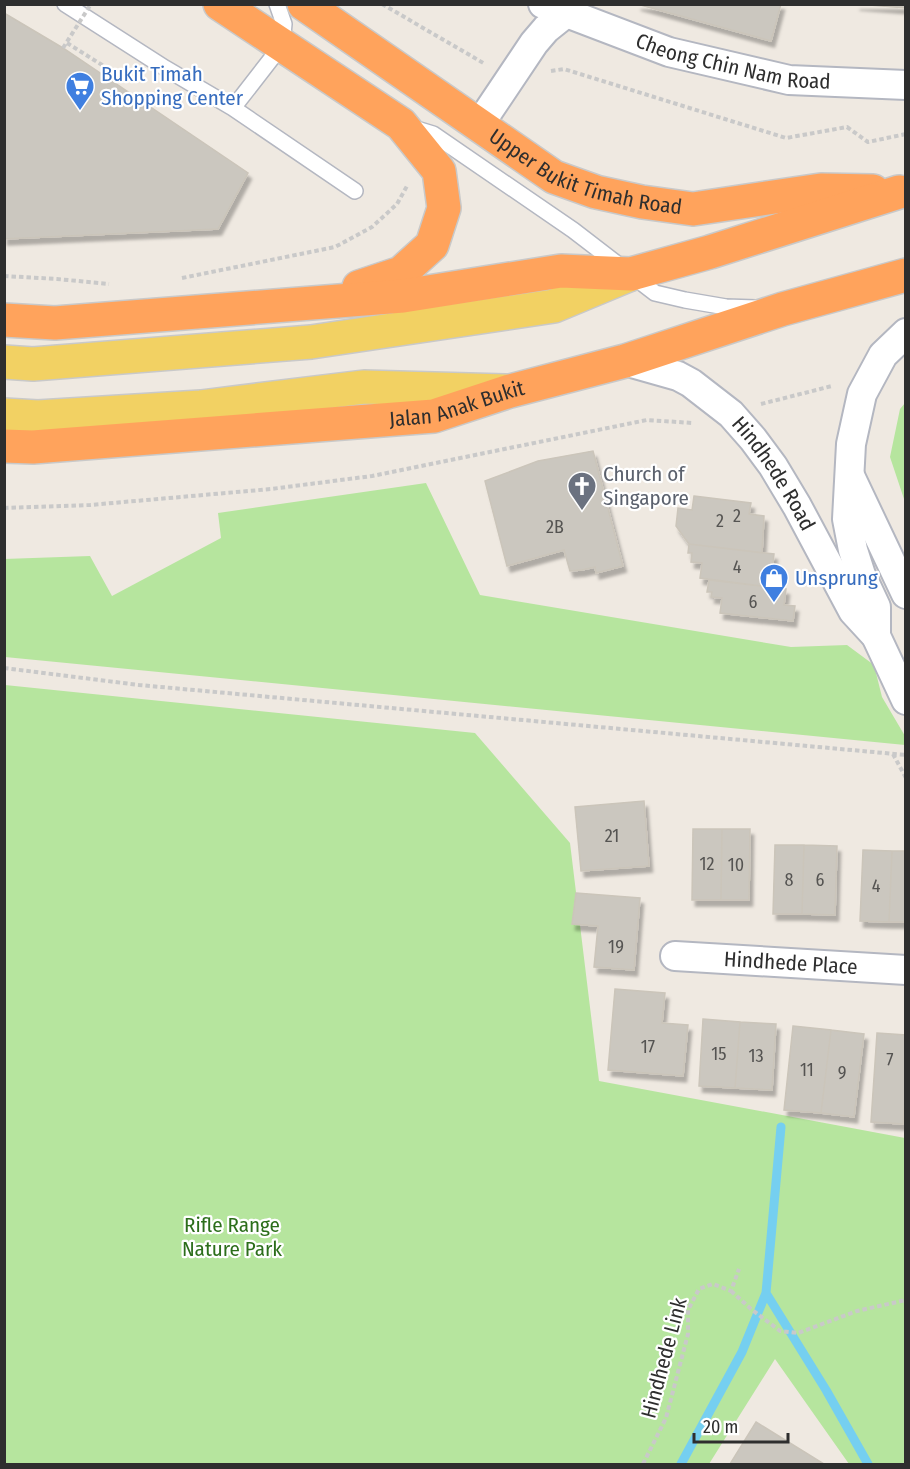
<svg xmlns="http://www.w3.org/2000/svg" width="910" height="1469" font-family="'Fira Sans Condensed',sans-serif">
	<style>
		.green { fill: #b6e59e }
		.lines { fill: none; stroke-linecap: round; stroke-linejoin: round }
		.stream { stroke: #75cff0; stroke-width: 9 }
		.building { fill: #cbc7bf; stroke: #cbc5ba; stroke-width: 1.5; filter: url(#shadow) }
		.lane-casing { stroke: #b4b7c1; stroke-width: 18 }
		.street-casing { stroke: #b4b7c1; stroke-width: 32 }
		.primary-casing { stroke: #c9c9c9; stroke-width: 36 }
		.highway-casing { stroke: #c9c9c9; stroke-width: 36 }
		.path { stroke: #c9c9c9; stroke-width: 4; stroke-dasharray: 4.5 3; stroke-linecap: butt }
		.lane { stroke: #fff; stroke-width: 15 }
		.street { stroke: #fff; stroke-width: 28 }
		.primary { stroke: #f2d163; stroke-width: 33 }
		.highway { stroke: #ffa35c; stroke-width: 33 }
		.path-bridge { stroke: #c9c9c9; stroke-width: 4; stroke-dasharray: 4.5 3; stroke-linecap: butt }
		.labels { text-anchor: middle; dominant-baseline: central; stroke-width: 4.5; stroke-linejoin: round; paint-order: stroke }
		.number-label { font-size: 18px; fill: #555452 }
		.street-label { font-size: 21px; fill: #2e2e2e; stroke: #fff }
		.shop-label { font-size: 21px; fill: #366cbe; stroke: #fff; text-anchor: start }
		.worship-label { font-size: 21px; fill: #5b616d; stroke: #fff; text-anchor: start }
		.park-label { font-size: 21px; fill: #2c6e1b; stroke: #fff }
	</style>
	<defs>
		<filter id="shadow"><feDropShadow dx="3.5" dy="6" stdDeviation="1.5" flood-color="#0004"/></filter>
	</defs>
	<rect width="100%" height="100%" fill="#efe9e1"/>
	<path class="green" d="M905 403V502L890 457 900 409Z
		M426 483 480 595 791 647 847 645 874 665 882 697 905 736V745L5 657 4 559 90 556 112 596 221 538 218 513Z
		M5 685 475 733 570 843 599 1081 905 1138V1464H849L775 1359 709 1464H5Z"/>
	<g class="lines">
		<path class="stream" d="M766 1293 826 1390 868 1464
			M681 1464 742 1352 766 1293 781 1127"/>
	</g>
	<path class="building" d="M637 4H781L771 41Z
		M856 4H906V8Z
		M4 13 63 48 248 173 218 229 4 239Z
		M593 451 623 566 596 573 595 567 582 570 570 571 564 550 507 566 485 481 538 461Z
		M694 496 751 503 749 514 764 516 762 553 689 544 676 526 678 508 692 510Z
		M689 544 774 554 772 572H779L777 588 700 578 702 563 691 562 692 553H688Z
		M709 580 786 589 784 605 795 606 793 621 720 613 722 598 711 597 712 592H707Z
		M644 801 649 866 581 871 575 807Z
		M693 829H722L721 900H692Z
		M722 829H750L749 900H721Z
		M775 845H804L802 914H773Z
		M804 845 837 846 835 915 802 914Z
		M863 850 892 851 889 922 860 921Z
		M892 851H906V922H889Z
		M576 893 640 898 634 970 594 967 598 926 572 924Z
		M615 989 665 993 662 1023 688 1025 683 1076 608 1070Z
		M703 1019 740 1022 735 1088 699 1086Z
		M740 1022 776 1024 772 1090 735 1088Z
		M793 1026 831 1030 821 1113 784 1110Z
		M831 1030 864 1034 854 1117 821 1113Z
		M877 1033 906 1035V1084L903 1124 871 1122Z
		M906 1084V1124H903Z
		M756 1422 824 1464H730Z"/>
	<g class="lines">
		<g class="lane-casing">
			<path id="lane" d="M65 4 165 68 233 108 355 191
				M233 108 282 45 284 24 277 4
				M410 127 433 134 573 230 655 293 685 300 726 307 756 308"/>
		</g>
		<g class="street-casing">
			<g id="street">
				<path id="s1" d="M543 4 669 52 789 80 906 85"/>
				<path d="M479 125 534 43 546 29 566 13"/>
				<path id="s2" d="M625 361 678 376 691 383 731 414 753 439 773 466 797 506 853 611 876 636 906 700"/>
				<path d="M851 478 906 594"/>
				<path d="M876 636V607L861 575 853 550 847 519 851 444 862 394 883 355 906 333"/>
				<path id="s3" d="M675 956 906 970"/>
			</g>
		</g>
		<g class="primary-casing">
			<path id="primary" d="M4 362 33 364 311 342 554 306 631 274
				M4 415 38 417 201 407 364 387 505 391"/>
		</g>
		<g class="highway-casing">
			<g id="highway">
				<path d="M220 4 401 124 439 171 444 208 432 245 401 273 359 287"/>
				<path id="s4" d="M304 4 554 177 596 192 642 202 693 209 821 190 873 191"/>
				<path d="M4 320 55 323 403 296 561 271 631 274 710 252 899 192"/>
				<path id="s5" d="M4 446 33 447 434 416 510 391 625 361 783 309 906 275"/>
			</g>
		</g>
		<path class="path" d="M382 4 485 64
			M67 43 126 80 131 72
			M551 71 564 69 786 138 847 127 868 142 906 134
			M4 276 57 279 109 284
			M182 278 335 247 372 227 397 204 407 186
			M761 404 832 386
			M4 508 90 505 271 489 372 476 647 420 693 423
			M4 668 139 685 906 755
			M893 754 906 778
			M731 1291 751 1309 780 1331 798 1333 857 1311 906 1300
			M643 1464 666 1418 688 1334V1310L699 1289 713 1284 731 1291 739 1269"/>
		<use href="#lane" class="lane"/>
		<use href="#street" class="street"/>
		<use href="#primary" class="primary"/>
		<use href="#highway" class="highway"/>
		<path class="path-bridge" d="M63 48 91 4"/>
	</g>
	<defs>
		<g id="supermarket-pin" transform="scale(1.5)"><path d="M0 17L-7.5 6A9.5 9.5 0 1 1 7.5 6Z" fill="#3f7fe0" stroke="#fff"/><path d="M-6-5.5h2.5l.6 2H6L4.5 2H-2.5L-4.4-4H-6ZM-1.5 3.2a1.3 1.3 0 1 0 .1 0ZM3 3.2a1.3 1.3 0 1 0 .1 0Z" fill="#fff"/></g>
		<g id="church-pin" transform="scale(1.5)"><path d="M0 17L-7.5 6A9.5 9.5 0 1 1 7.5 6Z" fill="#6b7280" stroke="#fff"/><path d="M-1.2-6h2.4v3.5h3.3v2.4h-3.3V6h-2.4V-.1h-3.3v-2.4h3.3Z" fill="#fff"/></g>
		<g id="shop-pin" transform="scale(1.5)"><path d="M0 17L-7.5 6A9.5 9.5 0 1 1 7.5 6Z" fill="#3f7fe0" stroke="#fff"/><path d="M-5-2.5h2.3a2.7 3.5 0 0 1 5.4 0H5L5.5 6h-11ZM-1.5-2.5h3a1.5 2.3 0 0 0-3 0Z" fill="#fff"/></g>
	</defs>
	<g fill-rule="evenodd">
		<use href="#supermarket-pin" x="80" y="86"/>
		<use href="#church-pin" x="582" y="486"/>
		<use href="#shop-pin" x="774" y="578"/>
	</g>
	<g class="labels">
		<g class="number-label">
			<text x="737" y="516">2</text>
			<text x="720" y="521">2</text>
			<text x="555" y="527">2B</text>
			<text x="737" y="567">4</text>
			<text x="753" y="602">6</text>
			<text x="612" y="836">21</text>
			<text x="707" y="864">12</text>
			<text x="736" y="865">10</text>
			<text x="789" y="880">8</text>
			<text x="820" y="880">6</text>
			<text x="876" y="886">4</text>
			<text x="616" y="947">19</text>
			<text x="648" y="1047">17</text>
			<text x="719" y="1054">15</text>
			<text x="756" y="1056">13</text>
			<text x="890" y="1060">7</text>
			<text x="807" y="1070">11</text>
			<text x="842" y="1073">9</text>
		</g>
		<g class="street-label">
			<text stroke="none"><textPath href="#s1" startOffset="200">Cheong Chin Nam Road</textPath></text>
			<text stroke="none"><textPath href="#s4" startOffset="332">Upper Bukit Timah Road</textPath></text>
			<text stroke="none"><textPath href="#s5" startOffset="456">Jalan Anak Bukit</textPath></text>
			<text stroke="none"><textPath href="#s2" startOffset="194">Hindhede Road</textPath></text>
			<text stroke="none"><textPath href="#s3" startOffset="116">Hindhede Place</textPath></text>
			<text transform="translate(664 1358) rotate(-75)">Hindhede Link</text>
		</g>
		<g class="shop-label">
			<text x="101" y="74">Bukit Timah<tspan x="101" dy="24">Shopping Center</tspan></text>
			<text x="795" y="578">Unsprung</text>
		</g>
		<g class="worship-label">
			<text x="603" y="474">Church of<tspan x="603" dy="24">Singapore</tspan></text>
		</g>
		<g class="park-label">
			<text x="232" y="1225">Rifle Range<tspan x="232" dy="24">Nature Park</tspan></text>
		</g>
	</g>
	<rect width="910" height="1469" fill="none" stroke="#2e2e2e" stroke-width="12"/>
	<path d="M694 1433v9h94v-9" fill="none" stroke="#2e2e2e" stroke-width="3"/>
	<text x="703" y="1433" font-size="18" fill="#2e2e2e" stroke="#ffffff" stroke-width="4.5" paint-order="stroke">20 m</text>
</svg>
